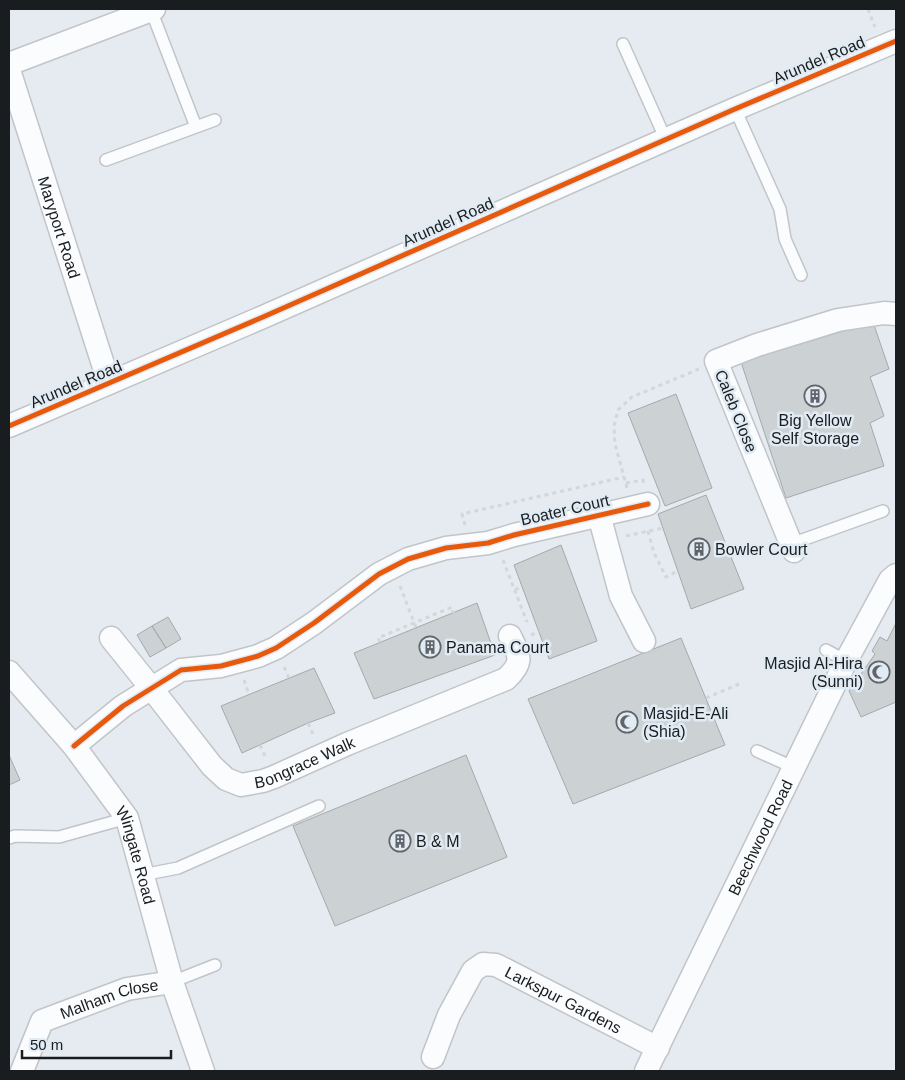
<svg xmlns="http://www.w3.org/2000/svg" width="905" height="1080" font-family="Helvetica,sans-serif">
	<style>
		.building { fill: #ccd1d4; stroke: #a5a9ac }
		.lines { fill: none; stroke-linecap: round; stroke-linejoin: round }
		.service-casing { stroke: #c1c5c9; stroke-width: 14 }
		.minor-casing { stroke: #c1c5c9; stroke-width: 25 }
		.path { stroke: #d4d6d7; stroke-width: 3; stroke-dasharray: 4 4; stroke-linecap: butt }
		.service { stroke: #fbfcfd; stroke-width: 11 }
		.minor { stroke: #fbfcfd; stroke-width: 22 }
		.cycleway-casing { stroke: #e1ebf4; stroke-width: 8 }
		.cycleway { stroke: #e8590c; stroke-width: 5 }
		.labels { text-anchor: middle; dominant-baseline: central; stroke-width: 5; stroke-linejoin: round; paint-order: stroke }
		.street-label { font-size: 16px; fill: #191d20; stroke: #e1ebf4 }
		.poi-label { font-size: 16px; fill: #191d20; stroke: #e1ebf4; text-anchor: start }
	</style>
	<rect width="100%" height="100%" fill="#e5ebf0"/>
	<path class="building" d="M873 322 889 369 870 377 884 416 870 423 884 466 786 498 741 362Z
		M676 394 712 488 665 506 628 413Z
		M706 495 744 589 691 609 658 514Z
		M561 545 597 641 549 659 514 565Z
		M477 603 495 655 374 699 354 653Z
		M168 617 181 639 166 648 152 626Z
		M896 623V702L861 717 849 691 875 654 872 651 880 637 887 641Z
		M152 626 166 648 150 657 137 635Z
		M681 638 725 745 573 804 528 699Z
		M314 668 335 713 308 723 242 753 221 706Z
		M9 755 20 780 9 785Z
		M466 755 507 857 335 926 293 826Z"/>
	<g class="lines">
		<g class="service-casing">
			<path id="service" d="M151 10 196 127
				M623 44 666 140
				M735 109 780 209 785 239 801 275
				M106 160 215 120
				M791 544 883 511
				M826 650 846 661
				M757 751 795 768
				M9 838 15 836 59 837 127 818
				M142 875 178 868 319 806
				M172 982 215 965"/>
		</g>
		<g class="minor-casing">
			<g id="minor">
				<path d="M9 64 154 9"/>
				<path id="s1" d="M9 70 109 383"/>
				<path d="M9 426 263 317 735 109 896 41"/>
				<path d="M599 515 621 596 644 641"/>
				<path d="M794 551 716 361 757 345 838 320 884 313 896 314"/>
				<path id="s2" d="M111 638 152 689 212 766 226 779 241 785 263 781 274 777 347 744 506 679C524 662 520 657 510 636"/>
				<path id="s3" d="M9 672 74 746 127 818 172 982 203 1071"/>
				<path d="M74 746 123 706 181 670 221 666 258 656 276 648 314 623 379 574 408 559 446 548 488 543 514 535 648 504"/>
				<path id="s4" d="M433 1057 449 1015 473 971 483 964 496 965 658 1048"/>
				<path id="s5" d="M22 1071 42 1021 127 989 172 982"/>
				<path id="s6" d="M646 1071 846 661 890 580 896 575"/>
			</g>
		</g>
		<path class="path" d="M868 9 875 27
			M626 483 643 480 644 485
			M627 488 615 444 614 426 618 410 632 397 699 369
			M465 525 462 514 624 477
			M648 531 654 553 666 577 678 571
			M626 536 663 528
			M503 560 527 622
			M400 586 417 630
			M515 590 522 586
			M531 635 539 632
			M380 642 378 638 452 607 453 613
			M284 667 289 678
			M244 680 249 695
			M706 698 739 684
			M308 723 314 736
			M260 745 266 758"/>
		<use href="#service" class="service"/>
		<use href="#minor" class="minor"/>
		<g class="cycleway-casing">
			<path id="cycleway" d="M9 426 263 317 735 109 896 41
				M74 746 123 706 181 670 221 666 258 656 276 648 314 623 379 574 408 559 446 548 488 543 514 535 648 504"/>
		</g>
		<use href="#cycleway" class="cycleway"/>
	</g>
	<defs>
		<g id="building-ring" transform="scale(1.125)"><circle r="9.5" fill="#e1ebf4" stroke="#606569" stroke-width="1.5"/><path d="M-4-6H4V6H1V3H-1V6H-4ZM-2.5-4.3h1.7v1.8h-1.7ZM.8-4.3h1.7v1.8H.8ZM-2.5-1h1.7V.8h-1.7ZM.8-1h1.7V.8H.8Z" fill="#606569"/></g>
		<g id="mosque-ring" transform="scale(1.125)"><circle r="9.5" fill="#e1ebf4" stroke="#606569" stroke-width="1.5"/><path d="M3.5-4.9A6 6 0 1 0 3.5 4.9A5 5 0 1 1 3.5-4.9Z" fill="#606569"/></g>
	</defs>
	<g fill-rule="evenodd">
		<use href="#building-ring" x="815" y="396"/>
		<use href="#building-ring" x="699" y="549"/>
		<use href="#building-ring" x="430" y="647"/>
		<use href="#mosque-ring" x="879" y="672"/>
		<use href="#mosque-ring" x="627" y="722"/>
		<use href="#building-ring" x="400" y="841"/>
	</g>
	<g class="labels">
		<g class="street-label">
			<text transform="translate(819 60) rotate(-23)">Arundel Road</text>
			<text transform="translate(448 222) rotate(-24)">Arundel Road</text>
			<text stroke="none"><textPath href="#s1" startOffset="165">Maryport Road</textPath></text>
			<text transform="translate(76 384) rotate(-23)">Arundel Road</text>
			<text transform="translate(736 411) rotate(68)">Caleb Close</text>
			<text transform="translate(565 510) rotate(-13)">Boater Court</text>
			<text stroke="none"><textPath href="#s2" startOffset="266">Bongrace Walk</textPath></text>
			<text stroke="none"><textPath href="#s6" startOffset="260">Beechwood Road</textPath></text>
			<text stroke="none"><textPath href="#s3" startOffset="226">Wingate Road</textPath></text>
			<text stroke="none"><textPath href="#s5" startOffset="125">Malham Close</textPath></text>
			<text stroke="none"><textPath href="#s4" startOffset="196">Larkspur Gardens</textPath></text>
		</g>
		<g class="poi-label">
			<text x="815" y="420" text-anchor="middle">Big Yellow<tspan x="815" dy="18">Self Storage</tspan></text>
			<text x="715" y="549">Bowler Court</text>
			<text x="446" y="647">Panama Court</text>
			<text x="863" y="663" text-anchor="end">Masjid Al-Hira<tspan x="863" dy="18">(Sunni)</tspan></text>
			<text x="643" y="713">Masjid-E-Ali<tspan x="643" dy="18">(Shia)</tspan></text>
			<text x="416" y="841">B &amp; M</text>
		</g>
	</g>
	<rect width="905" height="1080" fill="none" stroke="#191d20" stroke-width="20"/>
	<path d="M22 1050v8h149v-8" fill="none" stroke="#191d20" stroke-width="2.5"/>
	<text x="30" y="1050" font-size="15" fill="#191d20" stroke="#e1ebf4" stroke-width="4" paint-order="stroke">50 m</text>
</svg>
